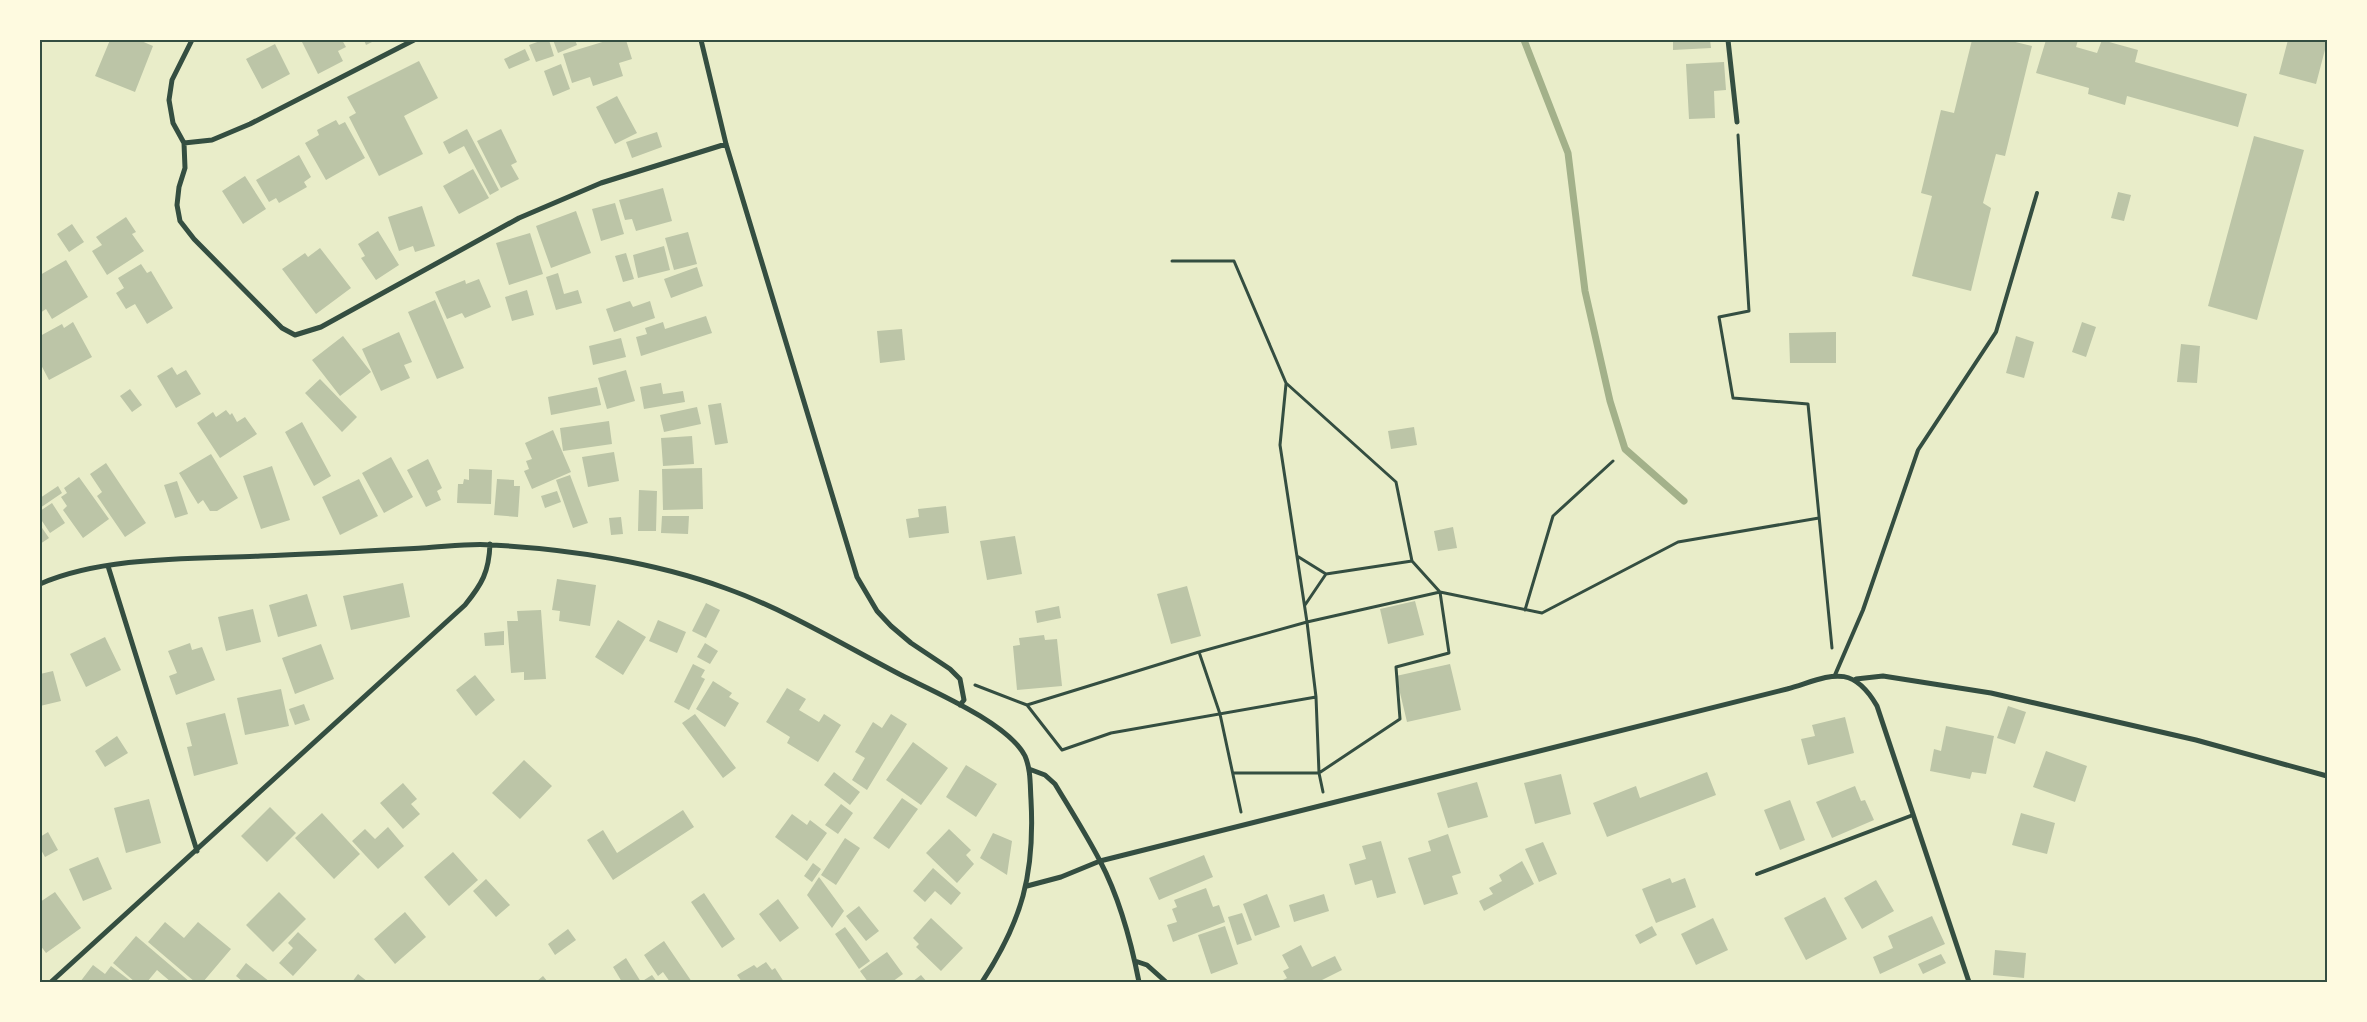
<svg xmlns="http://www.w3.org/2000/svg" width="2367" height="1022" font-family="Barlow,sans-serif">
	<style>
		.lines { fill: none; stroke-linecap: round; stroke-linejoin: round }
		.stream { stroke: #a3b18a; stroke-width: 7 }
		.building { fill: #bcc5a7 }
		.path { stroke: #344e41; stroke-width: 3 }
		.service { stroke: #344e41; stroke-width: 4 }
		.minor { stroke: #344e41; stroke-width: 5 }
		.neatline { fill: none; stroke: #344e41; stroke-width: 2 }
	</style>
	<rect width="100%" height="100%" fill="#e9edc9"/>
	<g class="lines">
		<path class="stream" d="M1524 40 1568 153 1585 291 1610 401 1625 449 1684 501"/>
	</g>
	<path class="building" d="M110 40H139L153 46 135 92 95 76Z
		M301 40H342L346 47 338 51 343 61 318 74Z
		M364 40H376L366 45Z
		M543 40H549L554 56 536 62 529 45Z
		M553 40H575L577 45 558 53Z
		M609 40H626L632 59 619 63 623 76 593 86 590 77 572 83 563 54Z
		M1673 40H1710L1711 48 1673 50Z
		M1972 40H2007L2032 46 2005 156 1996 154 1983 203 1991 208 1971 291 1912 276 1932 196 1921 193 1941 110 1954 113Z
		M2046 40H2078L2076 47 2097 53 2102 40 2138 50 2135 62 2247 94 2238 127 2127 96 2125 105 2088 94 2089 88 2036 73Z
		M2288 40 2327 42 2316 84 2279 74Z
		M275 44 290 74 262 89 246 59Z
		M525 49 530 60 509 69 504 59Z
		M419 61 438 98 404 116 423 154 379 176 349 117 356 113 347 97Z
		M1724 62 1726 90 1714 91 1715 118 1689 119 1686 64Z
		M561 64 570 89 553 96 544 71Z
		M617 96 637 133 615 144 596 107Z
		M336 120 339 125 345 122 365 158 326 180 305 143 319 135 317 130Z
		M467 129 499 190 490 195 464 146 449 154 443 142Z
		M501 129 517 162 511 165 519 179 501 188 477 141Z
		M657 132 662 147 632 158 626 142Z
		M2254 136 2304 150 2257 320 2208 306Z
		M299 155 311 177 304 182 307 187 279 203 276 198 269 202 256 180Z
		M473 169 489 198 459 214 443 186Z
		M245 176 266 209 243 224 222 191Z
		M663 188 672 221 636 231 632 219 625 220 619 200Z
		M2118 192 2131 195 2124 221 2111 218Z
		M615 203 624 234 601 241 592 209Z
		M422 206 435 246 415 252 413 246 399 251 388 217Z
		M576 211 591 253 551 268 536 226Z
		M126 217 136 232 132 234 144 251 107 275 92 251 102 245 96 237Z
		M72 224 84 242 69 252 57 234Z
		M378 231 399 265 376 280 361 258 365 256 358 244Z
		M688 232 697 264 674 270 665 238Z
		M530 233 543 274 509 285 496 243Z
		M664 246 670 270 638 278 633 255Z
		M320 248 351 288 316 314 282 269 305 253 308 257Z
		M626 253 634 279 623 282 615 256Z
		M66 260 88 297 52 319 46 309 40 313V275Z
		M141 264 147 273 151 271 173 308 147 324 135 304 126 309 116 293 124 288 118 278Z
		M697 267 703 286 671 298 664 279Z
		M558 273 564 294 578 290 582 303 556 310 546 277Z
		M479 279 491 307 465 318 462 313 447 319 435 292 465 280 466 284Z
		M527 290 534 315 512 321 505 297Z
		M435 300 464 368 437 379 408 312Z
		M630 301 633 307 650 301 655 318 614 332 606 309Z
		M706 316 712 333 641 356 636 337 647 334 645 328 663 322 665 329Z
		M73 322 92 357 49 380 40 363V336L62 324 64 328Z
		M2082 322 2096 327 2086 357 2072 352Z
		M902 329 905 360 880 363 877 331Z
		M399 332 412 362 404 365 410 378 381 391 362 349Z
		M1836 332V363H1790L1789 333Z
		M343 336 371 372 340 396 312 360Z
		M2016 336 2034 342 2024 378 2006 373Z
		M621 338 626 357 593 365 589 346Z
		M2181 344 2200 346 2197 383 2177 382Z
		M172 367 177 375 186 370 201 394 176 408 157 376Z
		M626 370 635 401 607 409 598 378Z
		M320 379 357 417 342 432 305 393Z
		M661 383 663 394 683 391 685 402 644 409 640 387Z
		M597 387 601 405 551 415 548 397Z
		M130 389 142 405 132 412 120 396Z
		M721 403 728 443 715 445 708 405Z
		M697 407 701 424 664 432 660 415Z
		M226 410 230 415 232 413 237 422 245 417 257 434 220 458 197 423 213 412 216 417Z
		M609 421 612 444 563 451 560 428Z
		M302 422 331 476 314 486 285 432Z
		M1414 427 1417 445 1391 449 1388 431Z
		M553 430 571 472 532 489 524 471 529 469 526 461 532 459 525 443Z
		M692 436 694 464 663 466 661 438Z
		M614 452 619 481 588 487 582 457Z
		M211 454 238 498 217 511H210L203 500 198 504 179 473Z
		M391 457 413 497 384 513 362 473Z
		M428 459 442 488 437 491 441 500 426 507 407 470Z
		M106 463 146 523 125 537 97 496 102 492 90 474Z
		M272 466 290 520 261 529 243 476Z
		M702 468 703 509 663 510 662 469Z
		M469 469 492 470 491 504 457 503 458 484H463L464 479 469 480Z
		M570 475 588 523 573 528 556 480Z
		M79 477 109 519 83 538 63 510 67 506 61 497 67 493 64 488Z
		M359 479 378 516 340 535 322 497Z
		M497 479 514 480V486H520L518 517 494 515Z
		M177 481 188 514 175 518 164 485Z
		M58 486 62 493 40 508V498Z
		M639 490 657 491 656 531H638Z
		M557 491 561 502 545 508 541 496Z
		M52 503 65 523 50 533 40 518V511Z
		M946 506 949 533 909 538 906 519 919 517 918 509Z
		M662 516H689L688 534 661 533Z
		M621 517 623 534 611 535 609 518Z
		M40 525 49 538 40 544Z
		M1453 527 1457 548 1438 551 1434 531Z
		M1015 536 1022 574 987 580 980 541Z
		M557 579 596 585 590 626 559 621 560 611 552 610Z
		M403 583 410 617 351 630 343 596Z
		M1187 586 1201 636 1171 644 1157 594Z
		M307 594 317 626 278 637 269 605Z
		M1415 601 1424 635 1388 644 1380 609Z
		M706 603 720 610 706 638 692 631Z
		M1059 606 1061 618 1037 623 1035 611Z
		M253 609 261 642 226 651 218 617Z
		M541 610 546 679 524 680V672L511 673 507 621H518L517 611Z
		M618 620 646 637 623 675 595 657Z
		M658 620 686 632 677 653 649 641Z
		M504 631V645L485 646 484 633Z
		M1044 635 1045 640 1057 639 1062 686 1017 690 1013 646 1020 645 1019 638Z
		M105 637 121 670 86 687 70 654Z
		M190 643 192 650 202 647 215 680 176 695 169 676 177 673 168 651Z
		M705 643 718 651 710 664 697 657Z
		M321 644 334 679 295 694 282 658Z
		M693 664 705 670 701 677 705 679 689 710 674 702Z
		M1450 664 1461 710 1407 722 1396 676Z
		M53 671 61 701 40 706V674Z
		M475 675 495 700 476 716 456 690Z
		M713 681 732 693 729 697 739 703 725 727 696 709Z
		M787 688 806 699 799 710 819 722 824 714 841 725 818 762 787 743 790 737 766 722Z
		M281 689 289 726 245 735 237 698Z
		M304 704 310 720 295 725 289 709Z
		M2008 706 2026 712 2015 744 1997 738Z
		M225 713 238 764 194 776 187 747 192 746 186 723Z
		M695 714 736 768 723 778 682 723Z
		M891 714 907 724 867 790 852 780 865 758 855 752 873 722 882 728Z
		M1845 717 1854 753 1808 765 1801 739 1815 736 1812 725Z
		M1946 726 1994 736 1986 774 1972 772 1970 779 1930 771 1934 749 1941 751Z
		M117 736 128 753 105 767 95 751Z
		M913 742 948 768 921 805 886 780Z
		M2046 751 2087 766 2075 802 2033 787Z
		M524 760 552 786 520 819 492 793Z
		M966 765 997 784 976 817 946 797Z
		M834 772 860 792 850 805 824 785Z
		M1707 772 1716 795 1607 837 1593 803 1636 786 1640 798Z
		M1561 774 1571 814 1535 824 1524 783Z
		M1477 782 1488 817 1448 828 1437 793Z
		M403 783 417 799 411 804 420 814 403 829 380 803Z
		M1855 786 1861 801 1865 800 1874 820 1832 838 1816 802Z
		M902 798 918 809 889 849 873 838Z
		M149 799 161 843 126 853 114 808Z
		M1790 800 1805 840 1780 850 1764 810Z
		M841 804 853 813 838 834 825 825Z
		M270 807 296 833 267 862 241 836Z
		M683 810 694 827 613 880 587 840 603 830 617 853Z
		M322 813 360 854 334 879 295 838Z
		M2021 813 2055 823 2047 854 2012 845Z
		M792 814 807 825 810 820 827 833 807 861 775 837Z
		M388 827 404 846 378 869 352 841 365 829 375 839Z
		M949 829 971 850 966 855 974 864 957 883 926 853Z
		M48 832 58 850 45 857 40 848V837Z
		M993 833 1012 841 1007 875 980 858Z
		M1448 834 1461 873 1452 876 1458 894 1424 905 1408 858 1431 851 1428 841Z
		M845 838 860 848 836 885 821 875Z
		M1381 841 1396 893 1377 898 1372 880 1355 885 1349 864 1366 859 1362 846Z
		M1543 842 1557 874 1539 882 1525 849Z
		M453 852 478 880 449 906 424 877Z
		M1204 855 1213 877 1159 900 1149 878Z
		M98 857 112 889 83 901 69 869Z
		M1522 861 1534 884 1484 911 1479 901 1493 894 1489 888 1502 881 1499 875Z
		M813 863 821 869 812 882 804 876Z
		M933 868 961 893 951 905 935 891 925 902 913 891Z
		M819 877 844 911 832 928 807 895Z
		M1670 878 1672 883 1685 878 1696 907 1656 923 1642 889Z
		M486 879 510 905 496 917 473 891Z
		M1876 880 1894 911 1862 929 1844 898Z
		M1206 888 1213 907 1219 905 1225 922 1173 942 1167 925 1177 922 1172 909 1177 907 1174 900Z
		M55 892 81 928 46 953 40 945V902Z
		M279 892 306 919 273 952 246 925Z
		M704 893 735 939 722 948 691 902Z
		M1267 894 1280 927 1255 936 1243 904Z
		M1324 894 1329 911 1294 922 1289 905Z
		M1825 897 1847 939 1806 960 1784 918Z
		M778 899 799 928 780 942 759 914Z
		M859 906 879 931 866 941 846 916Z
		M405 912 426 937 395 964 374 939Z
		M1242 913 1252 940 1237 945 1228 917Z
		M1932 916 1945 944 1880 974 1873 957 1893 948 1888 936Z
		M931 918 963 948 941 971 916 947 919 944 913 938Z
		M1713 918 1728 950 1696 965 1681 934Z
		M165 922 184 938 198 922 231 949 203 982H195L148 942Z
		M1225 926 1238 964 1211 974 1198 935Z
		M1652 926 1657 935 1640 944 1635 935Z
		M845 927 870 961 859 969 835 934Z
		M568 929 576 940 555 955 548 944Z
		M298 932 317 950 293 976 279 963 293 948 288 943Z
		M136 936 190 982H171L157 970 147 982H135L113 963Z
		M664 941 692 982H670L663 972 658 976 644 955Z
		M1301 945 1312 967 1335 956 1342 970 1318 982H1279L1287 978 1283 971 1289 968 1282 955Z
		M1995 950 2026 953 2024 978 1993 975Z
		M887 952 903 974 892 982H868L860 971Z
		M1941 954 1946 963 1923 974 1918 964Z
		M626 958 641 982 652 975 657 982H622L613 967Z
		M766 962 772 970 775 968 784 982H742L737 975 754 965 757 968Z
		M246 963 270 982H243L236 976Z
		M93 965 105 974 111 966 132 982H80Z
		M358 974 368 982H352Z
		M921 975 927 982H912Z
		M543 976 548 982H536Z"/>
	<g class="lines">
		<path class="path" d="M1738 135 1749 311 1719 317 1733 398 1808 404 1832 648
			M1172 261H1234L1286 383 1396 482 1412 561 1440 592 1449 653 1396 667 1400 719 1319 773H1233
			M1286 384 1280 445 1307 622 1316 697 1319 773 1323 792
			M1297 556 1326 574 1412 561
			M1305 605 1326 574
			M1525 610 1553 516 1613 461
			M1199 652 1220 714 1241 812
			M975 685 1027 705 1199 652 1307 622 1440 592 1542 613 1678 542 1819 518
			M1027 705 1062 750 1111 733 1316 697"/>
		<path class="service" d="M1835 675 1863 610 1918 450 1996 332 2037 193
			M1757 874 1913 815"/>
		<path class="minor" d="M192 40 172 80 169 100 173 123 184 143 185 168 179 187 177 205 180 221 194 239 282 328 295 335 321 327 519 218 601 183 726 144
			M701 40 726 144 857 577 877 611 891 626 911 643 950 669 960 679 964 700 960 705
			M1728 40 1737 122
			M184 143 212 140 250 124 414 40
			M108 566 197 851
			M40 584C103 556 193 559 261 556 315 554 368 551 422 548 445 547 469 543 492 545 568 549 654 562 725 588 787 610 845 646 903 676 935 692 1009 724 1025 756 1031 770 1030 785 1031 800 1035 874 1022 921 982 982
			M1856 679 1883 676 1991 693 2196 740 2327 776
			M1029 769 1045 775 1055 784C1070 809 1086 834 1100 861 1119 897 1131 941 1139 982
			M1027 886 1061 877 1100 861 1787 689C1829 677 1851 661 1877 706L1969 982
			M1135 961 1147 965 1166 982
			M51 982 465 605C482 584 489 572 490 544"/>
	</g>
	<rect width="2367" height="1022" fill="none" stroke="#fefae0" stroke-width="82"/>
	<rect x="41" y="41" width="2285" height="940" class="neatline"/>
</svg>
